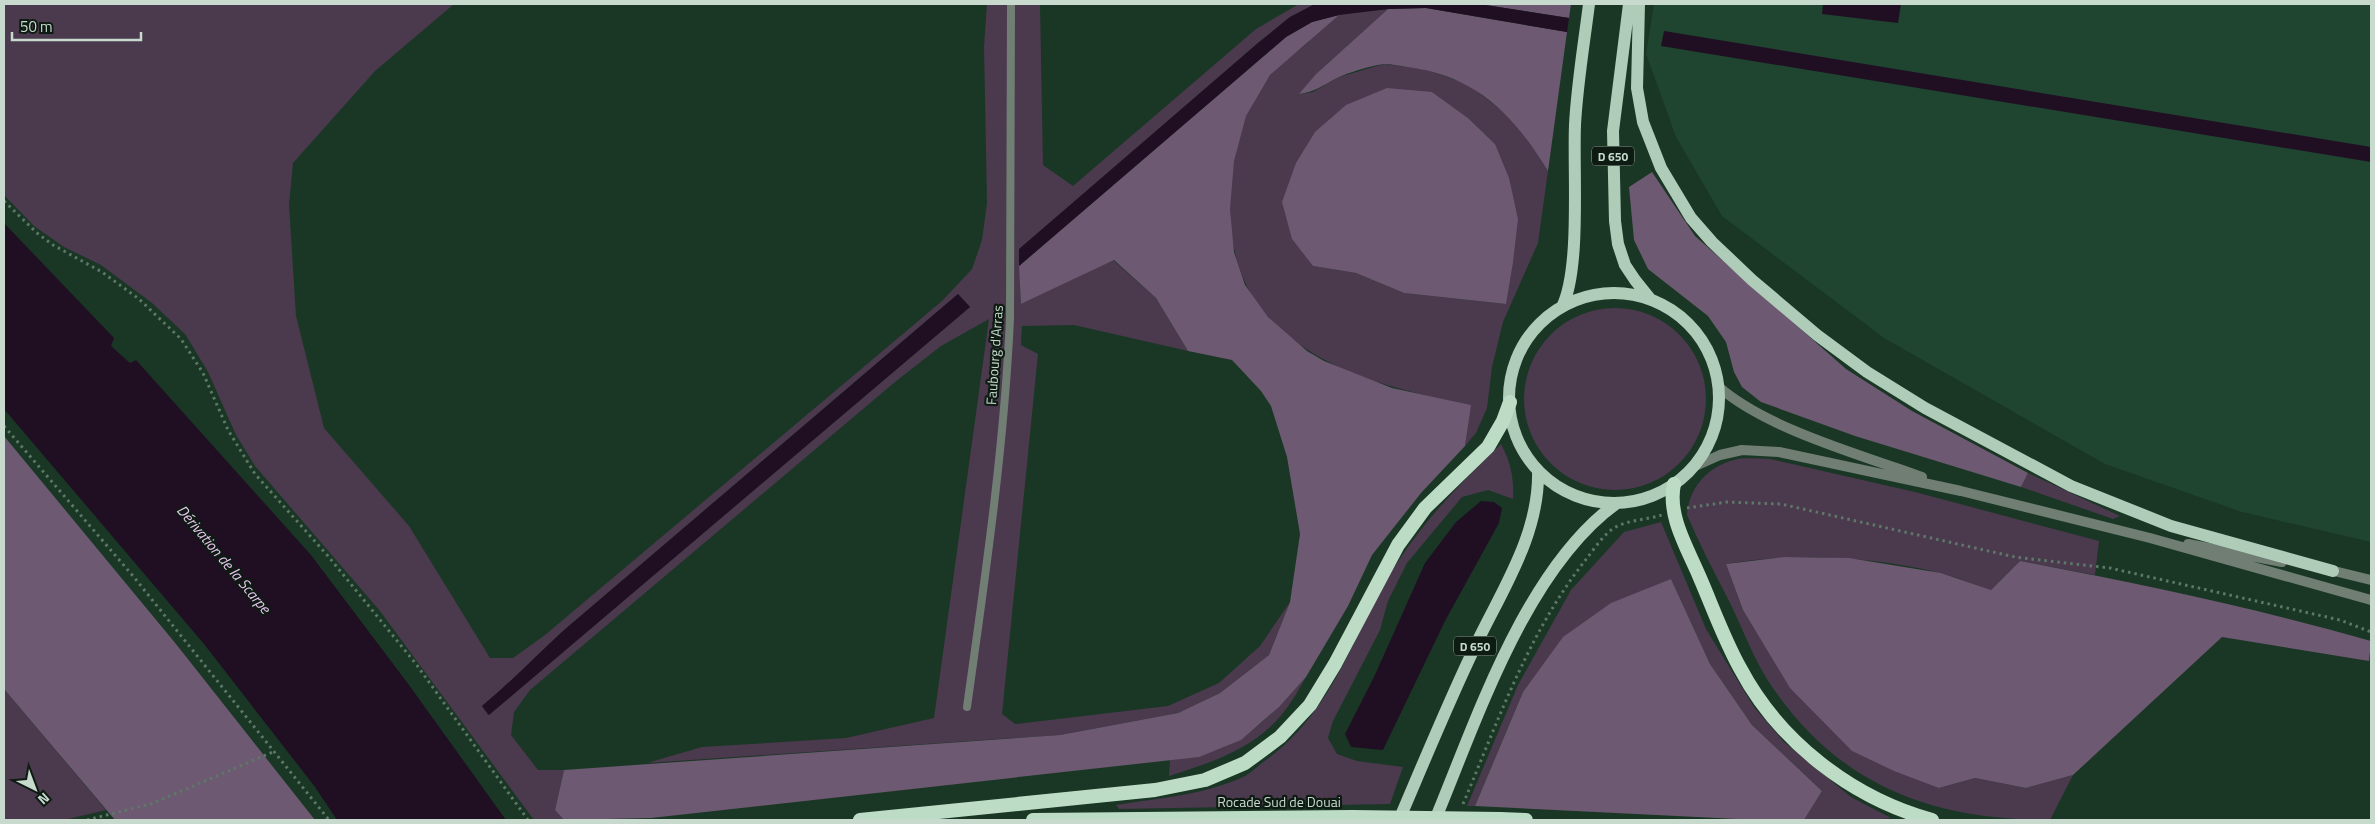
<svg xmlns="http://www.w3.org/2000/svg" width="2375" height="824" font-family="'Titillium Web',sans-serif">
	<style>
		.built { fill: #1f442f }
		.green { fill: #4b394e; fill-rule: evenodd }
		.forest { fill: #6d5971 }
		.water { fill: #200f23 }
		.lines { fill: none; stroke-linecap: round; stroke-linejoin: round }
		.path { stroke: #5e7867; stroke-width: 3; stroke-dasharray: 2.5 4; stroke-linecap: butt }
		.service { stroke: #707e74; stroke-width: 8 }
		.tertiary { stroke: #707e74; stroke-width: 10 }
		.primary { stroke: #afccb8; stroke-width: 12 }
		.trunk { stroke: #bcdcc6; stroke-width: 14 }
		.trunk-bridge { stroke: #bcdcc6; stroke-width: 14 }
		.labels { text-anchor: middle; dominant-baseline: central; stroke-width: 4.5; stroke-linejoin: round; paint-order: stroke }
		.shield { fill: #0e1b13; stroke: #90a196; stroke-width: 1 }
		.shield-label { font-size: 12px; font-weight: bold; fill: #c8dace }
		.street-label { font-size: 14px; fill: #c8dace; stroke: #0e1b13 }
		.water-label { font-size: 15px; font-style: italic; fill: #edc6f3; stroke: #0e1b13 }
	</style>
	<rect width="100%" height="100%" fill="#193724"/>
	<path class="built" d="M1654 4H2371V542L2242 512 2105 464 1884 338 1722 216 1676 137 1646 54Z"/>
	<path class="green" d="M4 4H454L375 71 293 163 289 205 296 316 324 428 409 526 490 658H513L545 635 942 301 972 269 982 240 987 203 984 46 987 4H1040L1043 165 1073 186 1256 29 1299 4H1315L1290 17 1258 43 1019 250 1021 304 1113 260 1156 298 1188 351 1074 325 1022 326 1021 345 1038 354 1002 714 1015 724 1168 706 1219 683 1260 646 1290 602 1269 655 1220 693 1178 713 1060 735 647 763 702 747 846 738 934 718 989 319 941 346 895 382 530 690 514 712 511 735 538 770H564L555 810 564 820H534L380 611 255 466 236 435 208 372 185 334 152 303 101 265 64 247 34 226 4 195ZM958 294 970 307 488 715 482 706C511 682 536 656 563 631Z
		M1388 9 1316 74 1300 94 1313 92 1339 77 1384 64 1424 69 1468 84 1506 114 1529 139 1548 171 1538 243 1503 322 1492 367 1487 408 1476 433 1465 446 1470 405C1396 389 1324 375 1269 318 1220 267 1223 180 1245 117 1250 104 1261 89 1268 78 1277 65 1293 55 1305 45 1313 37 1330 19 1339 15 1351 11 1375 11 1388 9ZM1432 92 1468 118 1495 144 1506 304 1404 293 1356 273 1313 266Z
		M1524 399a91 91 0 1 1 182 0a91 91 0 1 1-182 0Z
		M1501 444C1511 463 1514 478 1513 499L1488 490 1462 497 1407 563 1388 601 1380 630 1333 721 1328 738 1337 754 1357 761 1403 767 1390 804 1119 809 1116 805C1159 798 1205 795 1245 776 1252 772 1259 765 1266 760 1338 708 1354 627 1401 557 1429 515 1464 480 1501 444Z
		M1770 459 1915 492 2099 541 2095 575 2020 561 1991 590C1974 585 1957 577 1940 573 1875 557 1792 552 1726 564L1743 610 1790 687 1939 788 1975 778 2026 788 2073 775 2050 820C1936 820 1843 788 1775 691 1754 662 1743 628 1727 597 1713 570 1699 543 1687 515 1689 488 1707 467 1734 460 1745 457 1758 459 1770 459Z
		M2028 473 2120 516 2113 519 2021 487Z
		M1661 522 1706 629 1754 707 1784 742 1851 797 1891 818 1874 820H1804L1822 791 1752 725 1710 664 1671 579 1523 692 1475 806H1467L1518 685 1571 590 1624 532Z
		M1306 677C1299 689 1292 702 1283 713 1255 749 1210 763 1169 776L1170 760C1237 752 1263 725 1306 677Z
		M4 689 106 810 64 820H4Z"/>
	<path class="forest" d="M1479 4H1571L1569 18Z
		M1426 8 1567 32 1548 171C1514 115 1475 75 1407 67 1400 66 1392 64 1384 64 1373 65 1347 73 1337 78 1324 85 1314 92 1299 94L1316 74 1388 9Z
		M1339 15 1270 75 1246 116 1234 161 1230 209 1234 252 1245 285 1268 317 1307 351 1324 361 1392 388 1471 405 1465 446 1421 493 1372 555 1348 606 1306 677 1279 707 1241 740 1199 757 651 818 564 820 555 810 564 770 1060 735 1178 713 1220 693 1269 655 1290 602 1300 534 1287 457 1271 406 1261 391 1232 360 1188 351 1156 298 1114 260 1021 304 1019 266 1286 37 1312 22Z
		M1387 88 1432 92 1468 118 1495 144 1509 178 1518 219 1513 262 1506 304 1404 293 1356 273 1313 266 1292 239 1282 202 1296 163 1315 132 1346 105Z
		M1652 172 1695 236 1846 369 1912 411 2028 473 2021 487 1855 436 1761 402 1742 387 1734 372 1726 342 1708 316 1648 269 1634 240 1629 187Z
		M4 436 176 644 315 820H115L4 689Z
		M1784 557 1849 558 1941 573 1991 590 2020 561C2138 583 2255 608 2371 641L2369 661 2222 637 2073 775 2026 788 1975 778 1939 788 1894 771 1852 751 1790 688 1743 610 1726 564Z
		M1671 579 1710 664 1752 725 1822 791 1804 820H1758L1475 806 1523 692 1563 637 1611 603Z"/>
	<path class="water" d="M1315 4H1479L1569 18 1567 32 1426 8 1388 9 1339 15 1312 22 1286 37 1019 266V249L1258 43 1290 17Z
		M1823 4H1901L1898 23 1822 14Z
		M1664 31 2371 147V162L1661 46Z
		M4 223 114 338 111 346 130 363 136 360 311 555 409 685 506 820H337L315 787 204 644 4 409Z
		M958 294 970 307 489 715 482 706C511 682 536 656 563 631Z
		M1481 501 1494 502 1502 508 1499 523 1445 621 1383 750 1351 747 1345 734 1374 677 1425 563 1456 522Z"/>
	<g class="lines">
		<path class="path" d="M4 201 37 233 53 245 102 272 139 299 181 339 203 373 228 430 255 474 328 556 416 664 528 820
			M4 426 133 576 329 820
			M1687 508 1727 502 1781 504 2015 557 2110 568 2340 620 2371 632
			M1463 804C1498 721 1528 634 1584 562 1592 552 1600 539 1611 530 1624 520 1646 520 1662 515
			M87 820 151 804 275 751"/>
		<path class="service" d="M967 707C985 578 1004 449 1010 319L1011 4"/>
		<path class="tertiary" d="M1719 387C1767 429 1861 455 1922 477
			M1693 467 1720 455 1742 450 1779 452 1961 491 2150 538 2371 600
			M2188 544 2282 562
			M2326 569 2371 580"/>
		<path class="primary" d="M1629 4 1613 131 1615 221 1618 244 1625 265 1635 280 1651 300
			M1639 4 1637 88 1643 122 1661 168 1691 218 1712 242 1752 280 1817 335 1867 372 1925 408 2071 486 2171 526 2333 571
			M1509 398a105 105 0 1 1 210 0a105 105 0 1 1-210 0Z
			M1562 307C1581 269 1573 171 1575 125 1577 85 1584 44 1589 4
			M1399 820C1423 764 1446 708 1472 653 1499 594 1540 537 1538 470
			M1435 820C1477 719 1526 568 1617 503"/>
		<path class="trunk" d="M1674 484C1667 516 1688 549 1700 578 1713 608 1724 639 1740 668 1779 742 1852 798 1932 820
			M1500 819 1526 820
			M860 820 1155 790 1205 780 1245 763 1280 737 1310 705 1335 664 1398 545 1425 508 1488 447 1503 421 1510 402
			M1033 820 1352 817"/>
		<path class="trunk-bridge" d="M1352 817 1500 819"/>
	</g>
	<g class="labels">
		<g class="shield">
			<rect x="1592" y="146.5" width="42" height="19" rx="4"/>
			<rect x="1454" y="636.5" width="42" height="19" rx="4"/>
		</g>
		<g class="shield-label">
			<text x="1613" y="156">D 650</text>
			<text x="1475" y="646">D 650</text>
		</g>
		<g class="street-label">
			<text transform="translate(994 355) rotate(-86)">Faubourg d'Arras</text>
			<text x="1279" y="801">Rocade Sud de Douai</text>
		</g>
		<g class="water-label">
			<text transform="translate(224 559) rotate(50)">Dérivation de la Scarpe</text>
		</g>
	</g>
	<rect width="2375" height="824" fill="none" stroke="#c8dace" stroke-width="10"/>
	<g transform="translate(35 789) rotate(138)" stroke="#0e1b13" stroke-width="4" paint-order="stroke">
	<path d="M0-4L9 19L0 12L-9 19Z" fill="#c8dace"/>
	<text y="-8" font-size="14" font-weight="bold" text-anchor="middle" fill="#c8dace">N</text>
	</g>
	<path d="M12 32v8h129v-8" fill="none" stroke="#c8dace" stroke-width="2.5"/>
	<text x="20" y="32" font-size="15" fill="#c8dace" stroke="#0e1b13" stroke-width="4" paint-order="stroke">50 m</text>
</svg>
